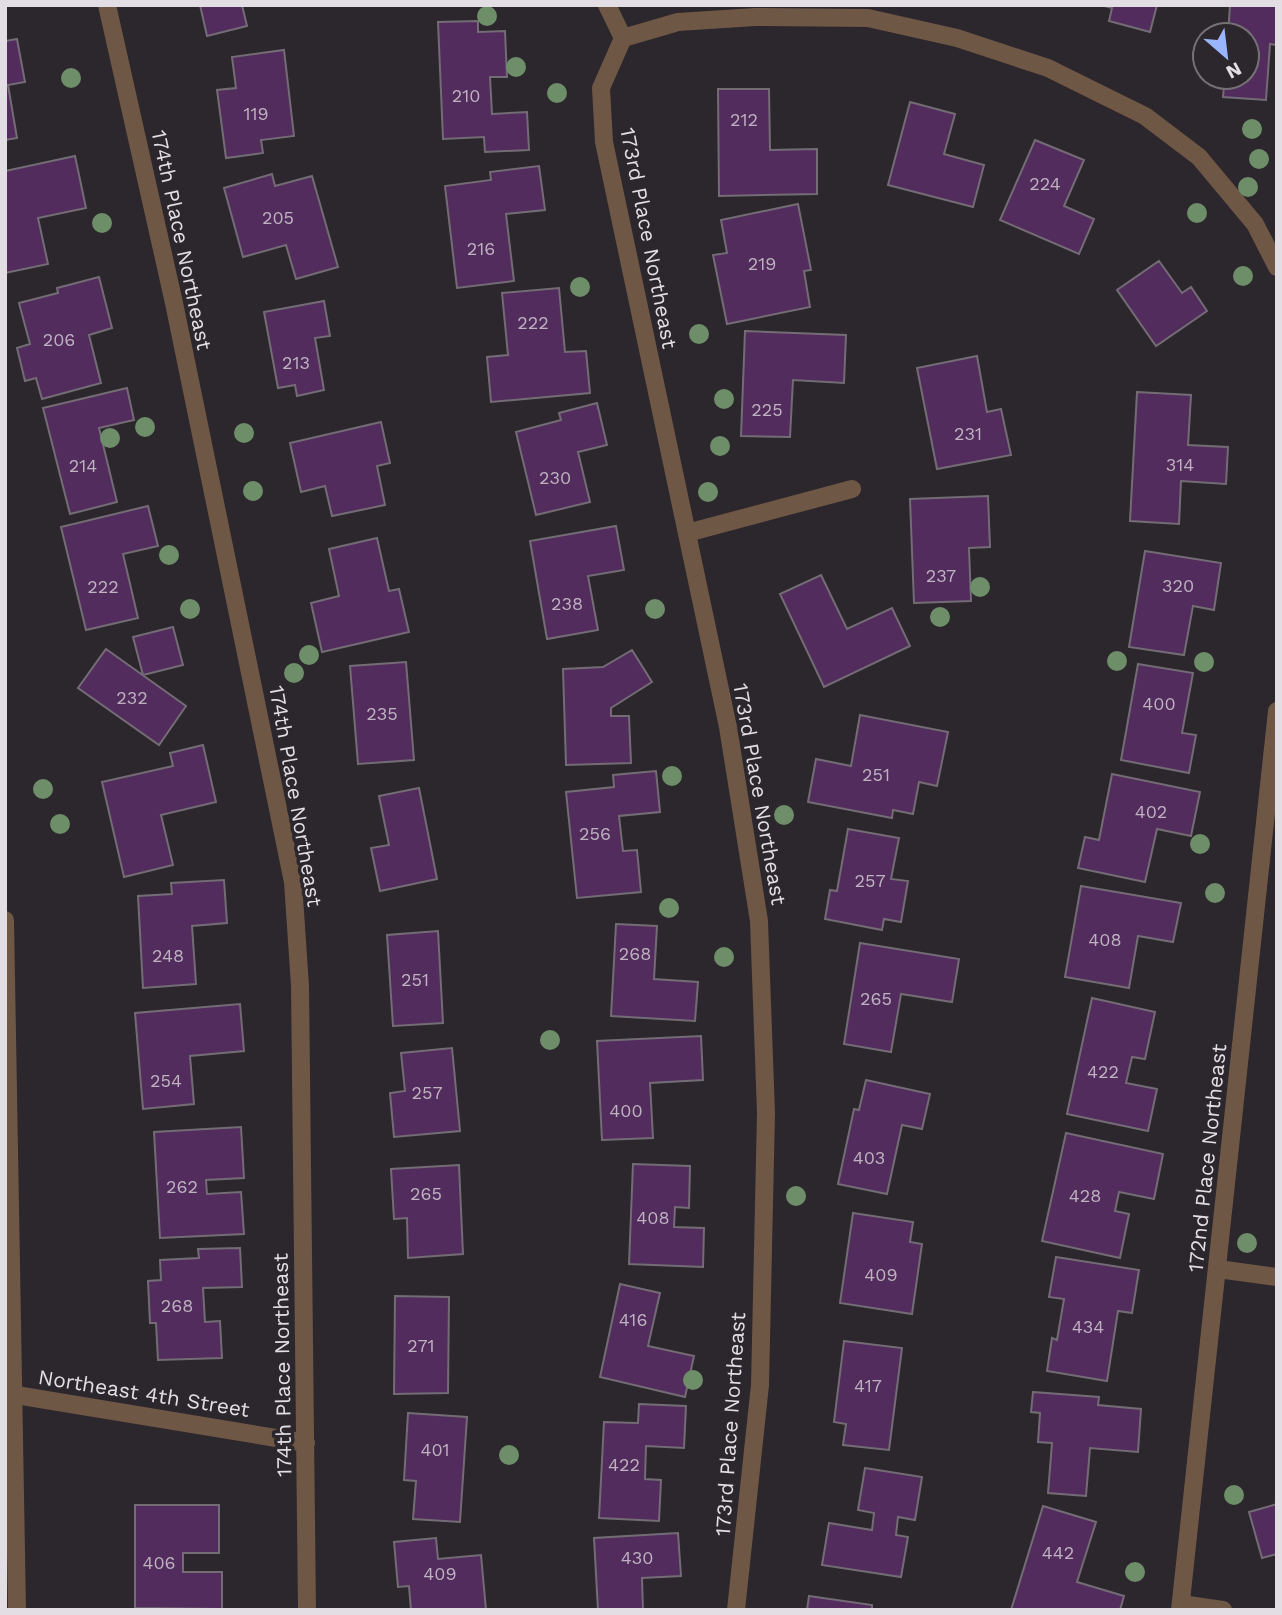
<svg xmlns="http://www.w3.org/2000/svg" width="1282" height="1615" font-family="'Work Sans',sans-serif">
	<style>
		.building { fill: #522c5c; stroke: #736c75; stroke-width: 2 }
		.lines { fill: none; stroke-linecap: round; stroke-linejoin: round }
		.service { stroke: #6e5745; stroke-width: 18 }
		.minor { stroke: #6e5745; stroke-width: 18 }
		.tertiary { stroke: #6e5745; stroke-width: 18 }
		.tree { fill: #6d8e69 }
		.labels { text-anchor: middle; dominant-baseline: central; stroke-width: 7; stroke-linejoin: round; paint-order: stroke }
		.number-label { font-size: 18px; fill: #beb2c1 }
		.street-label { font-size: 21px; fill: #e2dee3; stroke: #2c262d }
	</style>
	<rect width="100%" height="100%" fill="#2c262d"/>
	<path class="building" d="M200 5H242L247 26 207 36Z
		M1101 5H1157L1150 32 1109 21 1112 8Z
		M1230 5H1277V45L1270 44 1266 100 1223 97 1225 77H1247V35H1228Z
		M478 21V32L505 31 507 77H490L492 114 527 112 529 150 485 152 484 137 443 139 438 22Z
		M17 39 25 82 8 85 17 138 5 140V41Z
		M284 50 294 136 261 140 263 153 226 158 217 90 236 88 232 57Z
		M718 89H769L770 150 817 149V194L719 196Z
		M910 102 955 114 944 154 984 165 973 207 888 185Z
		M1035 140 1084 160 1064 206 1094 219 1079 254 1000 220Z
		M75 156 86 208 38 218 48 264 5 273V171Z
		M539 166 545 210 506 214 514 281 457 288 445 186 491 180 490 172Z
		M272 174 275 186 312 176 338 267 296 279 286 245 243 257 224 188Z
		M798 204 811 270 804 271 810 307 727 324 713 255 727 253 721 220Z
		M1159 261 1182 293 1191 287 1207 311 1156 346 1117 290Z
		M99 277 112 328 89 335 101 383 42 399 36 378 25 381 17 348 30 344 19 303 58 293 57 288Z
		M559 288 565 352 586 351 590 393 491 402 487 357 508 355 502 293Z
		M324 301 330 336 315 338 324 390 297 396 295 385 278 388 264 312Z
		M745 331 846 335 844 383 793 380 790 437 741 436Z
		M977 356 987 412 1001 409 1011 455 937 469 917 368Z
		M127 388 134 420 99 428 117 502 70 514 43 408Z
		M1137 392 1191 395 1188 445 1228 447 1226 484 1181 481 1179 524 1130 521Z
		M597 403 607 445 578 452 590 502 536 515 516 432 561 420 559 413Z
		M381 422 390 463 377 466 385 505 332 516 325 486 301 492 290 443Z
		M988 496 990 547 969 548 971 601 914 603 910 499Z
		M148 506 158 546 123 554 138 618 86 630 61 527Z
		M616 526 624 570 588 576 598 630 547 639 530 541Z
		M377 538 389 591 399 589 409 632 322 652 311 603 339 596 329 549Z
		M1145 551 1221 563 1214 610 1193 606 1184 655 1129 647Z
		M821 575 847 629 892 608 910 646 824 687 780 594Z
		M173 627 183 665 143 675 133 637Z
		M106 649 186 706 159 745 78 688Z
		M632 650 652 682 611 708V716H629L631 763 566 765 563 669 603 667Z
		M406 662 414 760 358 764 350 666Z
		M1138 664 1193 673 1182 733 1196 735 1189 773 1121 760Z
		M860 715 948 732 937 786 919 782 913 814 893 810 892 818 808 802 816 759 851 766Z
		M203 745 216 802 161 815 173 865 124 877 102 782 173 766 170 753Z
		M656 771 660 812 619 816 623 851 637 850 641 892 577 898 566 792 614 787 613 775Z
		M1112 774 1200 792 1191 836 1157 829 1145 882 1078 868 1085 837 1099 840Z
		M419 788 437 879 380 891 371 848 389 845 379 796Z
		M848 829 899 838 891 879 908 881 901 922 884 919 882 930 825 919 830 890 837 891Z
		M224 880 227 923 192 926 196 984 143 988 138 896 172 894 171 883Z
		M1081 886 1181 903 1173 942 1138 936 1129 988 1065 977Z
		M616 924 657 926 654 979 698 982 695 1021 611 1016Z
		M438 931 443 1023 393 1026 387 935Z
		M860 943 959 959 952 1002 901 994 891 1052 844 1044Z
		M1092 998 1155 1012 1145 1059 1132 1057 1126 1083 1157 1089 1148 1131 1067 1114Z
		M240 1004 244 1051 190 1056 194 1104 143 1109 135 1013Z
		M701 1036 703 1080 650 1083 653 1138 602 1140 597 1041Z
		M452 1048 460 1131 394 1137 390 1093 405 1091 401 1053Z
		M866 1080 930 1094 922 1129 902 1125 887 1194 838 1184 854 1109 859 1110Z
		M241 1127 244 1178 206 1180 207 1194 241 1192 244 1234 160 1238 154 1132Z
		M1066 1133 1163 1154 1154 1199 1119 1192 1115 1211 1129 1214 1120 1258 1042 1241Z
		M633 1164 690 1166 689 1208 675 1207 674 1227 704 1228 703 1267 629 1264Z
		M459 1165 463 1254 408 1258 407 1218 394 1219 391 1169Z
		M853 1213 913 1222 910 1242 922 1244 912 1314 840 1303Z
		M240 1248 242 1287 203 1288 205 1322 220 1321 222 1358 158 1360 156 1323H150L148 1281 161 1280 160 1260 199 1258 198 1249Z
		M1056 1257 1139 1270 1132 1313 1118 1311 1107 1381 1047 1371 1052 1338 1057 1340 1064 1299 1049 1297Z
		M620 1284 660 1293 648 1346 694 1356 685 1397 600 1377Z
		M395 1296 449 1297 448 1393 394 1394Z
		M844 1341 902 1348 889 1450 843 1445 846 1424 834 1422Z
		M1033 1392 1099 1397 1098 1405 1141 1409 1138 1452 1090 1448 1086 1496 1048 1493 1052 1443 1038 1442 1040 1413 1031 1412Z
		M639 1404 686 1406 684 1448 646 1446 645 1479 661 1480 659 1521 599 1518 604 1422 638 1423Z
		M408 1413 467 1417 460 1522 413 1519 416 1481 404 1480Z
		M865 1468 922 1477 915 1520 898 1517 896 1535 908 1537 901 1577 822 1565 829 1523 872 1530 874 1513 858 1510Z
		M1277 1504V1554L1262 1558 1249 1512Z
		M135 1505H219V1553H183V1572H222V1609L135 1608Z
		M1043 1506 1096 1522 1077 1582 1124 1596 1120 1610H1011Z
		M678 1533 681 1576 642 1578 643 1610H598L594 1538Z
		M436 1538 438 1559 481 1555 486 1610H411L409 1586 398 1587 394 1542Z
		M809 1596 872 1605V1610H807Z"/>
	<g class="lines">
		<path class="service" d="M687 533 852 489"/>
		<path class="minor" d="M107 5 174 303 293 882 300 986 307 1610
			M607 5 623 38 601 88 604 142 728 727 759 921 766 1113 760 1385 736 1610
			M623 38 678 22 755 17 868 18 957 38 1048 68 1145 116 1199 157 1255 224 1277 267
			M1218 1269 1277 1277
			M16 1395 306 1443
			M1181 1604 1223 1610
			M1180 1610 1277 711"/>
		<path class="tertiary" d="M5 920 17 1610"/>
	</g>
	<g class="tree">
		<circle cx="487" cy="16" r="10"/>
		<circle cx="516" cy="67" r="10"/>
		<circle cx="71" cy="78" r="10"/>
		<circle cx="557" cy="93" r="10"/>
		<circle cx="1252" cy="129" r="10"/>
		<circle cx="1259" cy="159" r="10"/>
		<circle cx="1248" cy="187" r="10"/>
		<circle cx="1197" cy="213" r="10"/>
		<circle cx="102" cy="223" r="10"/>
		<circle cx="1243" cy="276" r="10"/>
		<circle cx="580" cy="287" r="10"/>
		<circle cx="699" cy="334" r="10"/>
		<circle cx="724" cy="399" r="10"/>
		<circle cx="145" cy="427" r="10"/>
		<circle cx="244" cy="433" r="10"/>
		<circle cx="110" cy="438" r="10"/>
		<circle cx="720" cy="446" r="10"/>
		<circle cx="253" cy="491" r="10"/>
		<circle cx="708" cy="492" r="10"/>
		<circle cx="169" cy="555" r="10"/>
		<circle cx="980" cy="587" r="10"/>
		<circle cx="190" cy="609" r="10"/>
		<circle cx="655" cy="609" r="10"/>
		<circle cx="940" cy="617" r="10"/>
		<circle cx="309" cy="655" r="10"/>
		<circle cx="1117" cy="661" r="10"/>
		<circle cx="1204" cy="662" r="10"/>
		<circle cx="294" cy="673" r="10"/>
		<circle cx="672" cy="776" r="10"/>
		<circle cx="43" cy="789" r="10"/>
		<circle cx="784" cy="815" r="10"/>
		<circle cx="60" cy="824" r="10"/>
		<circle cx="1200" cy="844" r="10"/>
		<circle cx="1215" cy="893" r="10"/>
		<circle cx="669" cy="908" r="10"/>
		<circle cx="724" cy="957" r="10"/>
		<circle cx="550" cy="1040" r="10"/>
		<circle cx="796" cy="1196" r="10"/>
		<circle cx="1247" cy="1243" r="10"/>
		<circle cx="693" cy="1380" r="10"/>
		<circle cx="509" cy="1455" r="10"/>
		<circle cx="1234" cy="1495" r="10"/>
		<circle cx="1135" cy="1572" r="10"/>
	</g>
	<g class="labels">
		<g class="number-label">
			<text x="466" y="95">210</text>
			<text x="256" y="113">119</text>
			<text x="744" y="119">212</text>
			<text x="1045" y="183">224</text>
			<text x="278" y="217">205</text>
			<text x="481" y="248">216</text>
			<text x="762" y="263">219</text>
			<text x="533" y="322">222</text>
			<text x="59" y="339">206</text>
			<text x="296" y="362">213</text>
			<text x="767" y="409">225</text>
			<text x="968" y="433">231</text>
			<text x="1180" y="464">314</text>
			<text x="83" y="465">214</text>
			<text x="555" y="477">230</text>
			<text x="941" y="575">237</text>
			<text x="1178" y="585">320</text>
			<text x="103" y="586">222</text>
			<text x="567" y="603">238</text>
			<text x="132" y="697">232</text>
			<text x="1159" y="703">400</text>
			<text x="382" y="713">235</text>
			<text x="876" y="774">251</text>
			<text x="1151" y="811">402</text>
			<text x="595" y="833">256</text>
			<text x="870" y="880">257</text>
			<text x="1105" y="939">408</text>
			<text x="635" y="953">268</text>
			<text x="168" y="955">248</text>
			<text x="415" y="979">251</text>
			<text x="876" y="998">265</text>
			<text x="1103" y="1071">422</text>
			<text x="166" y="1080">254</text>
			<text x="427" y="1092">257</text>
			<text x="626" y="1110">400</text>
			<text x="869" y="1157">403</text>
			<text x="182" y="1186">262</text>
			<text x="426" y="1193">265</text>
			<text x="1085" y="1195">428</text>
			<text x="653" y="1217">408</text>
			<text x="881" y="1274">409</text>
			<text x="177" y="1305">268</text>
			<text x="633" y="1319">416</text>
			<text x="1088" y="1326">434</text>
			<text x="421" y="1345">271</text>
			<text x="868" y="1385">417</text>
			<text x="435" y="1449">401</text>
			<text x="624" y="1464">422</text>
			<text x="1058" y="1552">442</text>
			<text x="637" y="1557">430</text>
			<text x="159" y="1562">406</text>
			<text x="440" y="1573">409</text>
		</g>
		<g class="street-label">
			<text transform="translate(649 238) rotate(79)">173rd Place Northeast</text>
			<text transform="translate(182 240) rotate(78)">174th Place Northeast</text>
			<text transform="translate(760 794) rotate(80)">173rd Place Northeast</text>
			<text transform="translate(296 796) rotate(80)">174th Place Northeast</text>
			<text transform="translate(1207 1158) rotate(-84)">172nd Place Northeast</text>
			<text transform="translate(282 1365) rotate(-91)">174th Place Northeast</text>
			<text transform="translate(144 1393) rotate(9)">Northeast 4th Street</text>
			<text transform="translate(730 1424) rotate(-86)">173rd Place Northeast</text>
		</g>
	</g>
	<rect width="1282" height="1615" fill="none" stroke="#e2dee3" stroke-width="14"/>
	<g transform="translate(1226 56) rotate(152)"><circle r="33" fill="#2c262d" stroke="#757076" stroke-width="2"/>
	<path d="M0-5L12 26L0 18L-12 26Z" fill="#99b5fd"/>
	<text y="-10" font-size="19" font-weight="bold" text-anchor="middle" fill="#e2dee3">N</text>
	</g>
</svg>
